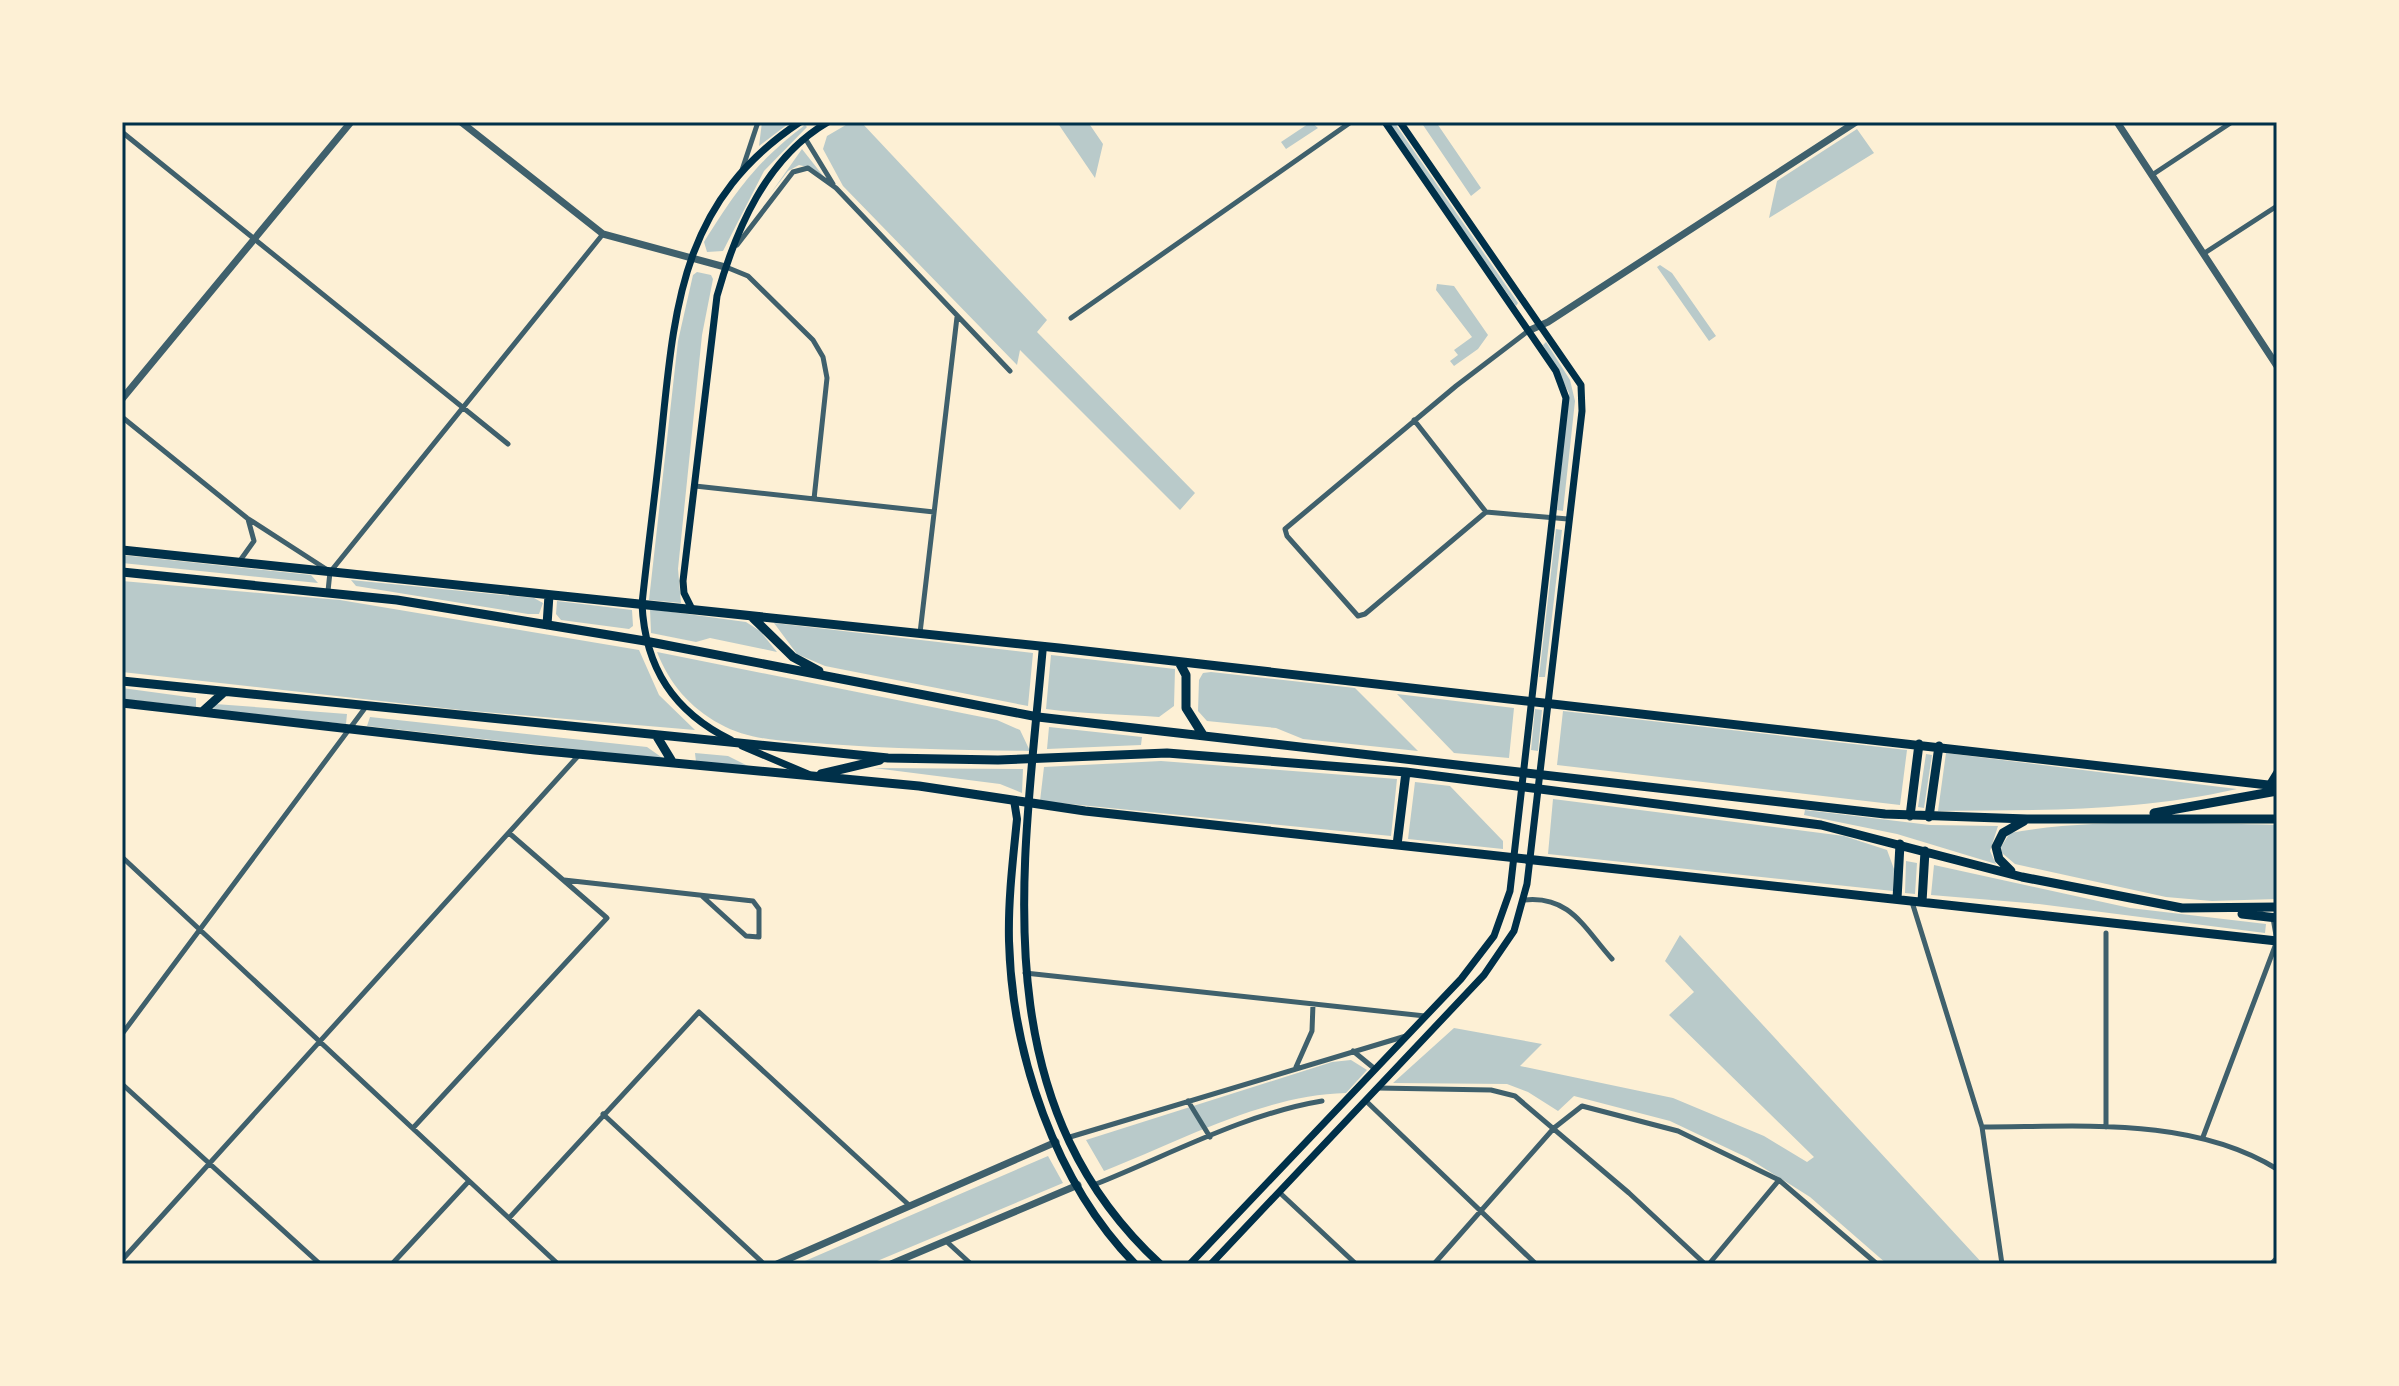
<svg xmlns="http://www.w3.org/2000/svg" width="2399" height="1386" font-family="'Fira Sans Condensed',sans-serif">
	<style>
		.green { fill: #b9caca }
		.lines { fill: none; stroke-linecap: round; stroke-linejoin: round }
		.minor { stroke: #3f606c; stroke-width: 5 }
		.tertiary { stroke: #3f606c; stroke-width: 7 }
		.secondary { stroke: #003049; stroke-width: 7 }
		.primary { stroke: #003049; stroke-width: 8 }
		.trunk { stroke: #003049; stroke-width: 9 }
		.neatline { fill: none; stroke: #003049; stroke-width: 3 }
	</style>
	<rect width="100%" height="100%" fill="#fdf0d5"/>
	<path class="green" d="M762 122 788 124 759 146Z
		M851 122H861L1047 320 1037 332 1195 493 1180 510 1020 350 1017 365 843 186 823 149 827 136Z
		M1057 122H1088L1103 144 1095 178Z
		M1311 122 1318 128 1286 149 1281 142Z
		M1388 122H1394L1518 303 1516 306Z
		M1421 122H1436L1481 188 1471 196Z
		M805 125 807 127 764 171 723 251 707 252 704 242C737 190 755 163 805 125Z
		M1857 129 1874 153 1769 218 1777 181Z
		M802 149 824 177 812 168 799 165 788 171 771 193Z
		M1660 265 1672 273 1716 336 1709 341 1657 267Z
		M697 272 711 275 713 279 702 335 678 569 681 603 649 600 678 341 693 275Z
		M1437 284 1454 286 1488 335 1478 349 1454 366 1450 361 1458 355 1454 350 1472 337 1436 290Z
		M1546 342 1570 380 1575 401 1563 511 1557 510 1569 393 1543 345Z
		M1556 529 1562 530 1545 677H1539Z
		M122 555 311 575 318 583 122 563Z
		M351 580 534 598 543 603 539 614H528L356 586Z
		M122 581 340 600 639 650 659 695 695 730 461 710 122 672Z
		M557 601 632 610 633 626 629 629 561 620 556 614Z
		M650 609 746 622 760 631 777 652 710 638 696 642 651 633Z
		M774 623 1033 653 1028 706 825 666 797 654Z
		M657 652 997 720 1020 730 1030 751C962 750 895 749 827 744 791 741 752 742 720 724 690 708 669 683 657 652Z
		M1051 655 1175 669 1174 706 1159 717C1121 714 1084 714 1046 709Z
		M1211 672 1355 688 1418 751 1303 739 1276 728 1207 721 1198 711 1199 680 1203 673Z
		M122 688 196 698V707L122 699Z
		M1397 694 1514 708 1509 758 1454 753Z
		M215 704 347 714 346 724 213 710Z
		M1535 709 1542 710 1538 751 1531 750Z
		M1563 711 1907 750 1900 805 1557 765Z
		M370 717 647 747 664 759 367 726Z
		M1049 727 1142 737 1141 745 1047 749Z
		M695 753 728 756 748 766 696 762Z
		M1946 753 2237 789C2135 812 2041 810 1938 811Z
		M1926 754 1932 755 1924 808 1918 807Z
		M1161 761 1397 779 1391 836 1040 801 1044 767Z
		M874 768 1023 769 1022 793 1000 784Z
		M1415 782 1450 786 1503 841V849L1408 839Z
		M1553 799 1844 836 1887 850 1894 869 1893 891 1548 854Z
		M1805 810 1930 825 1998 826 1990 851 1996 864 1897 834 1804 815Z
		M2277 825V899L2212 901 2166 897 2015 864 2002 853 2001 847 2010 833C2092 818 2194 823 2277 825Z
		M1906 861 1917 863 1915 894 1905 893Z
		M1934 865 2130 908 2266 924 2265 933 2039 904 1931 895Z
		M1680 935 1983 1264H1887L1810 1197 1748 1158 1670 1121 1574 1096 1558 1111 1528 1092 1507 1084 1393 1083 1454 1028 1542 1044 1520 1066 1673 1098 1764 1136 1807 1162 1814 1157 1669 1015 1694 992 1665 961Z
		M1351 1060 1367 1070 1346 1093C1263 1095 1180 1141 1104 1171L1086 1140 1332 1062Z
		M1048 1156 1063 1183 870 1264H798Z"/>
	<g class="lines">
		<path class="minor" d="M122 132 508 444
			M805 138 833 184
			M742 170 758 122
			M2152 175 2232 122
			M737 245 793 172 808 168 836 188 1010 371
			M2203 254 2277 206
			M726 267 748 276 813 340 823 357 827 378 814 499
			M1071 318 1351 122
			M122 417 247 518 326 569
			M1414 420 1486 512 1568 519
			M695 486 934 512
			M1486 512 1365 614 1358 616 1287 536 1285 529 1456 386 1528 331
			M239 562 254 541 248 519
			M331 571 603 234
			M328 591 330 572
			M920 633 957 317
			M122 857 558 1264
			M564 880 753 901 759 909V937L746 936 702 896
			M1524 900C1570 895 1584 928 1612 959
			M1912 902 1982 1127 2002 1264
			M2106 933V1127
			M1025 973 1425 1016
			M122 1034 365 708
			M1353 1051 1375 1069
			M1296 1067 1312 1031 1313 1004
			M122 1084 320 1264
			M1378 1088 1491 1090 1515 1096 1629 1193 1705 1264
			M1188 1101 1210 1137
			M1366 1101 1536 1264
			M603 1114 764 1264
			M1982 1127C2079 1127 2191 1116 2277 1169
			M413 1128 607 918 509 833
			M1070 1137 1406 1036
			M2203 1137 2277 941 2273 918
			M1096 1184C1169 1155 1244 1114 1322 1101
			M1279 1192 1356 1264
			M509 1218 699 1012 910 1206
			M946 1241 971 1264
			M122 1260 579 755
			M392 1264 469 1181
			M1434 1264 1554 1128 1582 1106 1678 1131 1779 1180 1877 1264
			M1709 1264 1779 1180
			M2271 1264 2277 1258"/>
		<path class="tertiary" d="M461 122 603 234 725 267
			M2117 122 2277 366
			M1528 331 1548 322 1856 122
			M122 399 351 122
			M777 1264 1056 1142
			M891 1264 1078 1185"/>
		<path class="secondary" d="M692 609 684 593 683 581 717 296C736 229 766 158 828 122
			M731 740C674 712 645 668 642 604 648 546 656 488 662 429 675 302 683 200 800 122
			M742 746 808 774
			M2269 785 2277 772
			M1190 1264 1461 979 1494 936 1510 891 1566 398 1556 371 1385 122
			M1211 1264 1484 975 1514 931 1527 884 1582 411 1581 385 1400 122"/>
		<path class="primary" d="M1043 646C1024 863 980 1098 1160 1264
			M1014 800 1017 819C1013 859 1008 900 1009 941 1012 1054 1055 1182 1135 1264"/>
		<path class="trunk" d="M122 550 1059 648 2277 786
			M122 572 397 600 645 641 1038 717 1885 814 2027 819H2277
			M753 618 793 657 819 671
			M547 625 549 595
			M1179 662 1186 675V708L1203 735
			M122 681 888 758 998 760 1167 753 1406 772 1821 825 2022 877 2182 908 2277 907
			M122 703 535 750 919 786 1085 811 2277 941
			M202 712 223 693
			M656 735 673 763
			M821 774 880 760
			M2154 813 2277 791
			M1910 816 1919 744
			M1929 817 1939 746
			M1397 845 1406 772
			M2011 871 1999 859 1996 847 2003 833 2024 821
			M1897 899 1900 844
			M1922 902 1925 851
			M2242 914 2277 918"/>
	</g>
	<rect width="2399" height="1386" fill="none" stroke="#fdf0d5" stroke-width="248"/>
	<rect x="124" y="124" width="2151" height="1138" class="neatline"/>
</svg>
